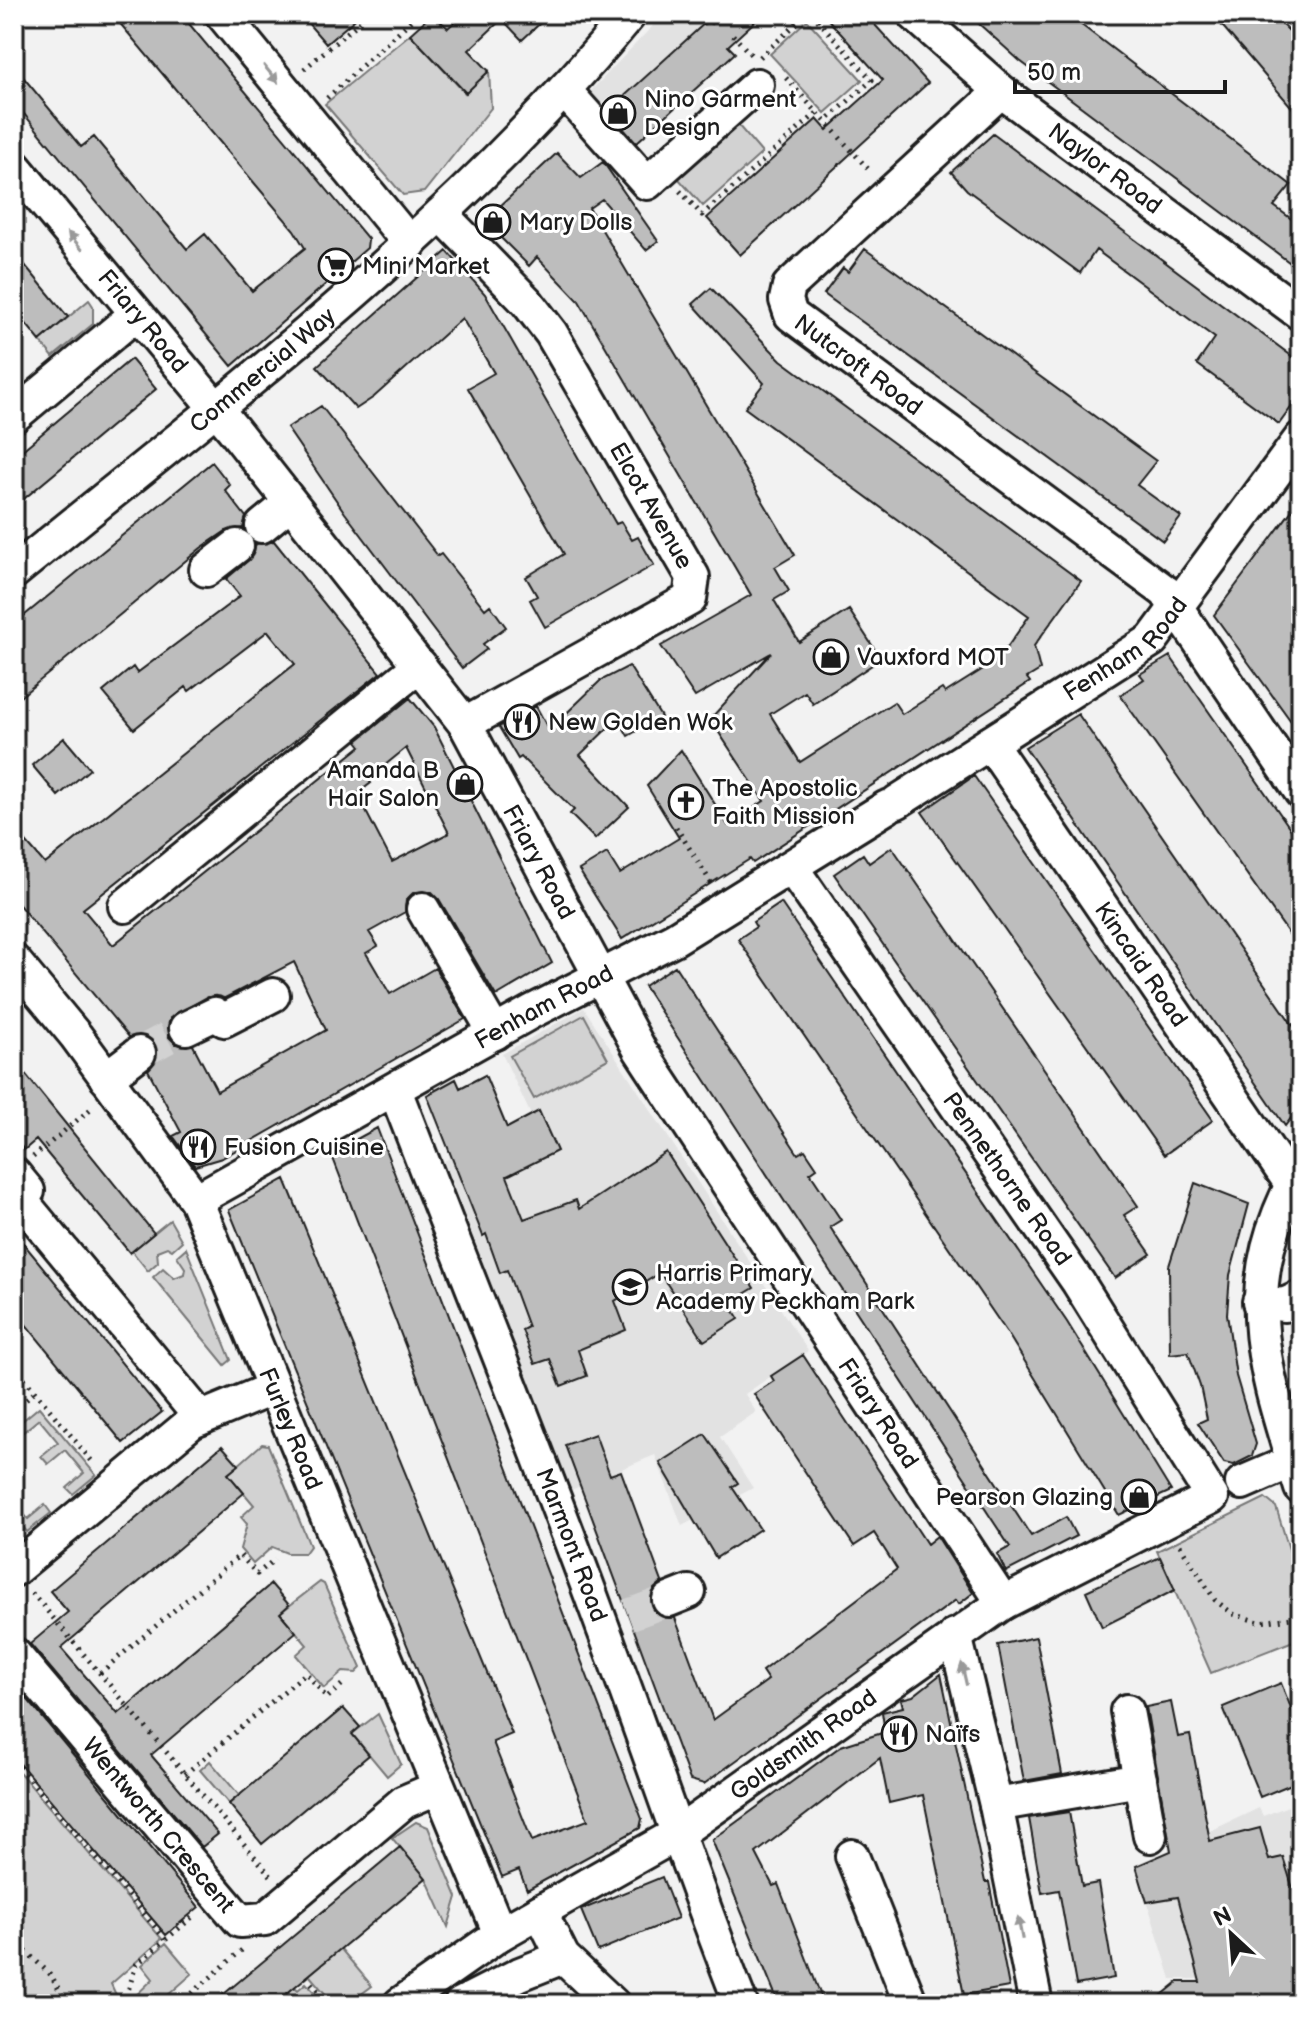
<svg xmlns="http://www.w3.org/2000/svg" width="1315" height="2018" font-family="'Balsamiq Sans',sans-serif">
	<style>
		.built { fill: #e2e2e2 }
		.green { fill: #d2d2d2; stroke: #777; stroke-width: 2 }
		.building { fill: #bdbdbd; stroke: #1c1c1c; stroke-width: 2; fill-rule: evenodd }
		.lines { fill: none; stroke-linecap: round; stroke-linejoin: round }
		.minor-tunnel { stroke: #d2d2d2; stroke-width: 32; stroke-dasharray: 32 16; stroke-linecap: butt }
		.minor-casing { stroke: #1c1c1c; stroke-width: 38 }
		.path { stroke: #1c1c1c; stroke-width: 5; stroke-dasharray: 2 6; stroke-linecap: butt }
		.minor { stroke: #fff; stroke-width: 32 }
		.oneway { fill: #999 }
		.labels { text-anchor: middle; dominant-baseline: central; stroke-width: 6; stroke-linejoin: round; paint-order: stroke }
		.poi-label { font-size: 24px; fill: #1c1c1c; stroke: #fff; text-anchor: start }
		.street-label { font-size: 24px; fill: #1c1c1c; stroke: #fff }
	</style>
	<rect width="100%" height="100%" fill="#f2f2f2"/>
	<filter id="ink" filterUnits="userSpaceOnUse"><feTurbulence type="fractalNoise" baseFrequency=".0125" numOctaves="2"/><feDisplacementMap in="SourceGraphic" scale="16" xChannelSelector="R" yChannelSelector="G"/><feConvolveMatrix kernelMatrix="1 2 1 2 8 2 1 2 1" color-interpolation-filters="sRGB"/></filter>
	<g filter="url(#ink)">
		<path class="built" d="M664 14H701L707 21 606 113 588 94Z
			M584 1008 808 1351 745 1394 756 1412 720 1437 753 1488 682 1526 655 1455 571 1490 444 1161 531 1115 502 1054Z
			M1301 1801V1978L1171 1979 1136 1866 1259 1808 1263 1816Z"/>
		<path class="green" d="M807 20 862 80 825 113 770 54Z
			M410 34 465 93 489 71 491 108 424 192 403 195 325 104Z
			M729 124 738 125 762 153 703 206 678 178 677 171Z
			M89 300 93 306V324L53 357 40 341Z
			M584 1015 608 1059 534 1099 510 1056Z
			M170 1220 182 1241 172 1250 167 1247 157 1251 158 1262 148 1271 132 1251Z
			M186 1248 231 1360 225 1365 153 1277 163 1268 174 1278 184 1274 185 1268 177 1256Z
			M39 1407 96 1475 73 1494 67 1488 84 1473 65 1450 48 1464 41 1456 58 1442 39 1419 22 1433 16 1426Z
			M262 1444 268 1445 310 1546 305 1553H287L272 1547 253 1564 240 1549 247 1524 241 1517 254 1505 228 1474Z
			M1265 1498 1276 1507 1301 1588V1638L1211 1673 1157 1551Z
			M14 1503 28 1519 45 1505 51 1513 27 1532 14 1516Z
			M320 1582 324 1584 361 1668 356 1673 343 1672 324 1688 296 1655 307 1645 280 1613Z
			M378 1714 401 1764 387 1776 352 1734Z
			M210 1761 239 1795 229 1804 200 1770Z
			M14 1766 162 1939 111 1984 120 2004H14Z
			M416 1822 428 1827 457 1897 448 1927 426 1878 392 1838Z
			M166 1943 192 1974 158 2004H127L153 1979 142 1965Z
			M340 1948 372 1986 348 2004H334L309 1975Z
			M306 1983 325 2004 276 2002 295 1987 298 1990Z"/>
		<path class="building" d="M112 14H181L368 239 367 248 232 366 14 102V66L81 147 94 137 187 249 205 234 252 291 305 248 294 230Z
			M300 14H361L326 44Z
			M432 14 448 28 463 14H550L522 40 502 19 469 50 489 71 466 93 410 34Z
			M722 14H763L728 46 735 53 636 143 608 111 707 21 711 24Z
			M823 14H865L928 83 740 255 707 218 817 119 827 130 883 80Z
			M968 14H1067L1291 185 1274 206 1301 226V271L1020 61Z
			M1212 14H1273L1301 44V118Z
			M993 134 1301 363V394L1279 424 1197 364 1215 338 1192 321 1096 250 1080 273 967 190 951 172Z
			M557 153 581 178 603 162 658 241 646 250 602 199 589 208 795 555 775 567 789 591 774 600 799 642 849 610 881 659 813 704 805 692 770 714 800 762 894 702 902 714 942 689 945 693 999 659 1029 616 745 408 764 383 693 304 711 288 781 360 1081 581 1034 646 1040 670 1027 678 1030 682 753 863 750 859 622 939 579 870 607 853 620 874 679 838 647 786 681 750 728 825 764 801 710 719 771 653 695 697 661 646 751 595 579 301 537 257 529 266 484 221Z
			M865 249 1156 461 1137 485 1181 517 1163 541 824 294 843 268 848 272Z
			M447 251 485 294 616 524 621 522 632 540 638 537 654 565 545 627 530 600 537 596 526 577 564 554 468 388 494 373 462 318 374 397 356 409 317 366Z
			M14 252 68 317 40 341 14 309Z
			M131 359 156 389 14 507V457Z
			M321 406 438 556 441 554 485 609 490 605 506 627 483 644 487 649 462 668 345 513 287 428Z
			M212 462 230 485 225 490 246 517 243 528 226 531 201 548 14 702V624Z
			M1301 498V735L1214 615Z
			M274 541 380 673 83 909 113 945 361 746 357 741 410 698 434 727 552 963 496 996 439 899 432 892H414L406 900 405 912 369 932 378 946 366 953 390 994 435 968 465 1019 222 1158 195 1166 173 1136 181 1132 148 1070 157 1060 155 1042 146 1035 129 1037 14 899V828L45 864 295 664 268 631 189 691 186 687 134 729 103 692 133 667 137 673 240 596 226 579 249 560 256 544ZM406 748 449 833 392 862 357 794 371 783 368 779ZM294 962 326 1030 217 1091 193 1045 176 1044 169 1037 170 1018 207 997 225 998Z
			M1170 656 1301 844V951L1120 695 1144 679 1140 674Z
			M629 666 661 717 628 736 618 718 580 755 629 807 595 839 570 814 574 810 521 757 518 759 499 727 536 706 549 730 600 681Z
			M1078 714 1301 1037V1105L1285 1126 1025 747Z
			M64 738 90 769 58 796 32 765Z
			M974 776 1213 1120 1164 1155 922 812Z
			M892 847 1138 1206 1124 1215 1151 1254 1115 1278 834 874 863 854 869 863Z
			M781 903 1067 1322 1171 1491 1119 1515 1008 1334 738 939 756 927 753 922Z
			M675 966 798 1154 805 1150 817 1168 810 1173 841 1220 830 1227 1031 1536 1066 1517 1076 1536 1006 1572 997 1554 1010 1547 644 986Z
			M14 1060 154 1233 130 1253 36 1140 24 1150 14 1138Z
			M485 1075 507 1128 539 1111 557 1151 507 1176 524 1219 576 1200 579 1209 666 1152 754 1288 729 1303 739 1319 704 1341 660 1273 615 1301 626 1330 578 1350 587 1376 561 1386 550 1359 535 1364 522 1330 528 1327 507 1270 500 1273 486 1234 483 1236 427 1095 456 1079 460 1088Z
			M377 1128 642 1819 640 1828 527 1890 519 1870 502 1877 229 1210 285 1179 512 1734 493 1742 532 1841 588 1820 331 1153Z
			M1195 1183 1249 1204 1230 1275 1227 1314 1236 1376 1256 1444 1252 1456 1234 1465 1224 1463 1198 1423 1207 1419 1200 1386 1188 1352 1170 1354 1169 1266Z
			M14 1232 162 1412 123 1443 14 1310Z
			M803 1355 927 1544 937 1536 973 1593 959 1604 956 1600 704 1784 690 1780 565 1445 595 1434 610 1475 621 1471 662 1582 654 1589 651 1606 658 1615 675 1618 713 1720 768 1680 762 1671 897 1569 874 1533 854 1546 754 1394 774 1381 771 1376Z
			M705 1434 738 1483 732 1487 760 1529 716 1558 660 1463Z
			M222 1446 239 1465 228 1474 244 1493 61 1648 118 1714 271 1584 289 1605 280 1613 296 1632 151 1755 218 1834 202 1847 30 1644 68 1612 50 1591Z
			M1160 1557 1175 1590 1102 1627 1086 1591Z
			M1036 1637 1062 1774 1024 1781 998 1645Z
			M941 1674 985 1882H989L1009 1987 964 1995 923 1795 889 1803 880 1758 756 1853 773 1886 778 1884 824 2004H779L712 1840 841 1746 885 1732 882 1712 903 1707 901 1699 913 1696Z
			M14 1683 199 1907 166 1935 14 1757Z
			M1281 1683 1301 1733V1780L1260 1797 1223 1707Z
			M1171 1702 1178 1737 1190 1735 1210 1841 1260 1828 1269 1860 1283 1857 1301 1914V2004H1151L1178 1982H1200L1178 1897 1147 1902 1136 1866 1171 1851 1146 1707Z
			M343 1708 360 1727 352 1734 369 1755 262 1844 229 1804Z
			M1069 1812 1082 1886 1098 1883 1114 1978 1076 1985 1059 1890 1042 1893 1029 1818Z
			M400 1847 426 1878 274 2004H212Z
			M662 1877 678 1918 598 1951 581 1910Z"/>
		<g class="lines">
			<path class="minor-tunnel" d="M139 1053 186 1028
				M628 1615 669 1600"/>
			<g class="minor-casing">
				<g id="minor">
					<path d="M222 14 410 244"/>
					<path id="s1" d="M914 14 1001 91 1301 314"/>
					<path d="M564 90 647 183 757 85"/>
					<path id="s2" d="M1001 91 789 286 786 300 791 315 1166 592 1301 792"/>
					<path id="s3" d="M14 166 233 429 465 724 640 1050 1003 1603"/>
					<path id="s4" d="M441 214 527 302 551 333 693 577 690 599 465 724"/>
					<path d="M14 416 135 315"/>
					<path d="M262 526 290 503"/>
					<path d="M206 570 237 546"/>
					<path id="s5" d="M14 572C229 397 453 229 630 14"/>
					<path id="s6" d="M990 743 1292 1185"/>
					<path id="s7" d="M897 802 1152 640 1301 438"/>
					<path d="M125 906 420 665"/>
					<path d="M423 909 495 1033"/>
					<path id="s8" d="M14 961 76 1036 196 1200 500 1934"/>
					<path d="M186 1028 215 1014 224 1020 273 995"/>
					<path d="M106 1078 139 1053"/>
					<path id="s9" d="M395 1090C464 1269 537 1447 603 1628 650 1753 692 1880 741 2004"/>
					<path d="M1301 1168C1233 1288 1264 1368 1301 1488"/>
					<path d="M14 1174 28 1191 20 1199 201 1418"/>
					<path id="s10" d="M196 1200 533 1011 674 939 887 807"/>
					<path d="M1259 1302 1284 1305 1301 1297"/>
					<path d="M1242 1483 1293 1461"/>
					<path d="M14 1570 192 1422 274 1388"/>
					<path d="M669 1600 689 1592"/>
					<path d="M955 1635 996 1805 1036 2004"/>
					<path id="s11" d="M14 1654 240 1921 265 1919 404 1802 437 1788"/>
					<path d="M1140 1780 1150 1836"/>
					<path d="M996 1805 1140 1780 1127 1711"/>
					<path d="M852 1856 911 2004"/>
					<path d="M540 1911 563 1957 613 2004"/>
					<path id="s12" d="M400 2004 500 1934 677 1834 1003 1603 1212 1497 1078 1282 792 868"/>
					<path d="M461 2004 520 1974 563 1957"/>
				</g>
			</g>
			<path class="path" d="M812 14 872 80 826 121
				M733 35 754 58
				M760 57 807 14
				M304 69 363 19 358 14
				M786 78 870 171
				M327 98 418 14
				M680 191 702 215 817 113
				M676 827 712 884
				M33 1157 93 1107
				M14 1366 95 1465
				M14 1410 35 1392
				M1180 1545 1215 1600 1233 1614 1259 1622 1301 1617
				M32 1593 271 1876
				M100 1673 240 1555 257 1574 275 1559
				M14 1761 166 1940
				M185 1774 306 1673 327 1698 345 1682
				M14 1940 51 1975 67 2004
				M306 1977 329 2004
				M124 2004 136 1965 196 1914
				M180 2004 243 1949"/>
			<use href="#minor" class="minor"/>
		</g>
		<defs><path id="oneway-solid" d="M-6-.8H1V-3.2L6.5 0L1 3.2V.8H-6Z" transform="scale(2)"/></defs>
		<g class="oneway">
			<use href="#oneway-solid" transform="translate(271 74) rotate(51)"/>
			<use href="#oneway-solid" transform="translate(75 241) rotate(-129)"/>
			<use href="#oneway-solid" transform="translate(964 1674) rotate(-103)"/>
			<use href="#oneway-solid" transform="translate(1020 1928) rotate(-101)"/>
		</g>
	</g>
	<defs>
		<g id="shop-ring" transform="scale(1.8)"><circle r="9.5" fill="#fff" stroke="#1c1c1c" stroke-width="1.5"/><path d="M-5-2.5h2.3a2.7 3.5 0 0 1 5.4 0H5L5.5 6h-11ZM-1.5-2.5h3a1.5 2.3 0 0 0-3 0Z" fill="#1c1c1c"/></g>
		<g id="supermarket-ring" transform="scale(1.8)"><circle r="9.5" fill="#fff" stroke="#1c1c1c" stroke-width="1.5"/><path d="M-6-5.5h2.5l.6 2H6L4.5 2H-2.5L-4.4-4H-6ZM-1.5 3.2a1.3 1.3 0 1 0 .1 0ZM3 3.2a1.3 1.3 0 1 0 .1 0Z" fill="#1c1c1c"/></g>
		<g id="restaurant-ring" transform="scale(1.8)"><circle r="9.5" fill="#fff" stroke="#1c1c1c" stroke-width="1.5"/><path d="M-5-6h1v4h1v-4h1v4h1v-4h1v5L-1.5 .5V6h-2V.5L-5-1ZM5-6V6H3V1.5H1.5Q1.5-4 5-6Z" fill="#1c1c1c"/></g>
		<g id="church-ring" transform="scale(1.8)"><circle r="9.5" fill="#fff" stroke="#1c1c1c" stroke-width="1.5"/><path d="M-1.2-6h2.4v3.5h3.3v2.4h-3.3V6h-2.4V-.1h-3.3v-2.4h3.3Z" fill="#1c1c1c"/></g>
		<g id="school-ring" transform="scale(1.8)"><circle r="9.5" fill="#fff" stroke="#1c1c1c" stroke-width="1.5"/><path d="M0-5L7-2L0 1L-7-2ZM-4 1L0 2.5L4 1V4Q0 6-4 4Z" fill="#1c1c1c"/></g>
	</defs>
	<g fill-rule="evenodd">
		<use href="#shop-ring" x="618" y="113"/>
		<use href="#shop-ring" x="493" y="222"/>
		<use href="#supermarket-ring" x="336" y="266"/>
		<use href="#shop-ring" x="831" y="657"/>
		<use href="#restaurant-ring" x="522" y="722"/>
		<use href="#shop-ring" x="465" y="784"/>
		<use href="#church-ring" x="686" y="802"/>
		<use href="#restaurant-ring" x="198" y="1147"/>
		<use href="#school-ring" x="630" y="1287"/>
		<use href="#shop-ring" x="1139" y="1497"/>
		<use href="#restaurant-ring" x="899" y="1734"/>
	</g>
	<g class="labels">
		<g class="poi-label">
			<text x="644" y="99">Nino Garment<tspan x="644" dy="28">Design</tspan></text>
			<text x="519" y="222">Mary Dolls</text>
			<text x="362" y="266">Mini Market</text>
			<text x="857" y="657">Vauxford MOT</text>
			<text x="548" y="722">New Golden Wok</text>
			<text x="439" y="770" text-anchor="end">Amanda B<tspan x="439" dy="28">Hair Salon</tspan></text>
			<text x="712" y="788">The Apostolic<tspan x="712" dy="28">Faith Mission</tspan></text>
			<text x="224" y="1147">Fusion Cuisine</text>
			<text x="656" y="1273">Harris Primary<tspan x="656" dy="28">Academy Peckham Park</tspan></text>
			<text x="1113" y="1497" text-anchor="end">Pearson Glazing</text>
			<text x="925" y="1734">Naïfs</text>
		</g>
		<g class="street-label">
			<text stroke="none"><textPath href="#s1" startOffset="246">Naylor Road</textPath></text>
			<text stroke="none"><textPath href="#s3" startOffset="202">Friary Road</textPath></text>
			<text stroke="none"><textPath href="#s2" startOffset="402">Nutcroft Road</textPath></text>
			<text stroke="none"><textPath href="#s5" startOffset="320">Commercial Way</textPath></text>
			<text stroke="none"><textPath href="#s4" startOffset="362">Elcot Avenue</textPath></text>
			<text stroke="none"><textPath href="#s7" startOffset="276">Fenham Road</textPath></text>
			<text stroke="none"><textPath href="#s3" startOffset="874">Friary Road</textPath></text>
			<text stroke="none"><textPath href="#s6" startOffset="268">Kincaid Road</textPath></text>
			<text stroke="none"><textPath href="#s10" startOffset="398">Fenham Road</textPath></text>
			<text transform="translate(1007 1179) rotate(55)">Pennethorne Road</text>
			<text stroke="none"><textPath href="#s3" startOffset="1522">Friary Road</textPath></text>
			<text stroke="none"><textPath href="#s8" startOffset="548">Furley Road</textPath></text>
			<text stroke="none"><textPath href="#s9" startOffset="488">Marmont Road</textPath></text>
			<text stroke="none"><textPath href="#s12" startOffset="480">Goldsmith Road</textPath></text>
			<text stroke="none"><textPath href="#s11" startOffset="224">Wentworth Crescent</textPath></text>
		</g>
	</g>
	<rect width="1315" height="2018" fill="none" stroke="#fff" stroke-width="48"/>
	<rect x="24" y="24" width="1267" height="1970" fill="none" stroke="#1c1c1c" stroke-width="3" filter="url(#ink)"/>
	<g transform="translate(1231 1934) rotate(334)" stroke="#ffffff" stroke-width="6" paint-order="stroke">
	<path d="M0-6L14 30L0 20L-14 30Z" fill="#1c1c1c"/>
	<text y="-12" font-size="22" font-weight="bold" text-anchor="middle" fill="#1c1c1c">N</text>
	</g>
	<path d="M1015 80v12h210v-12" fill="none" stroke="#1c1c1c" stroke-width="4"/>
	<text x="1027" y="80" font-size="24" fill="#1c1c1c" stroke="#ffffff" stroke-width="6" paint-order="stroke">50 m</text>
</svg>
